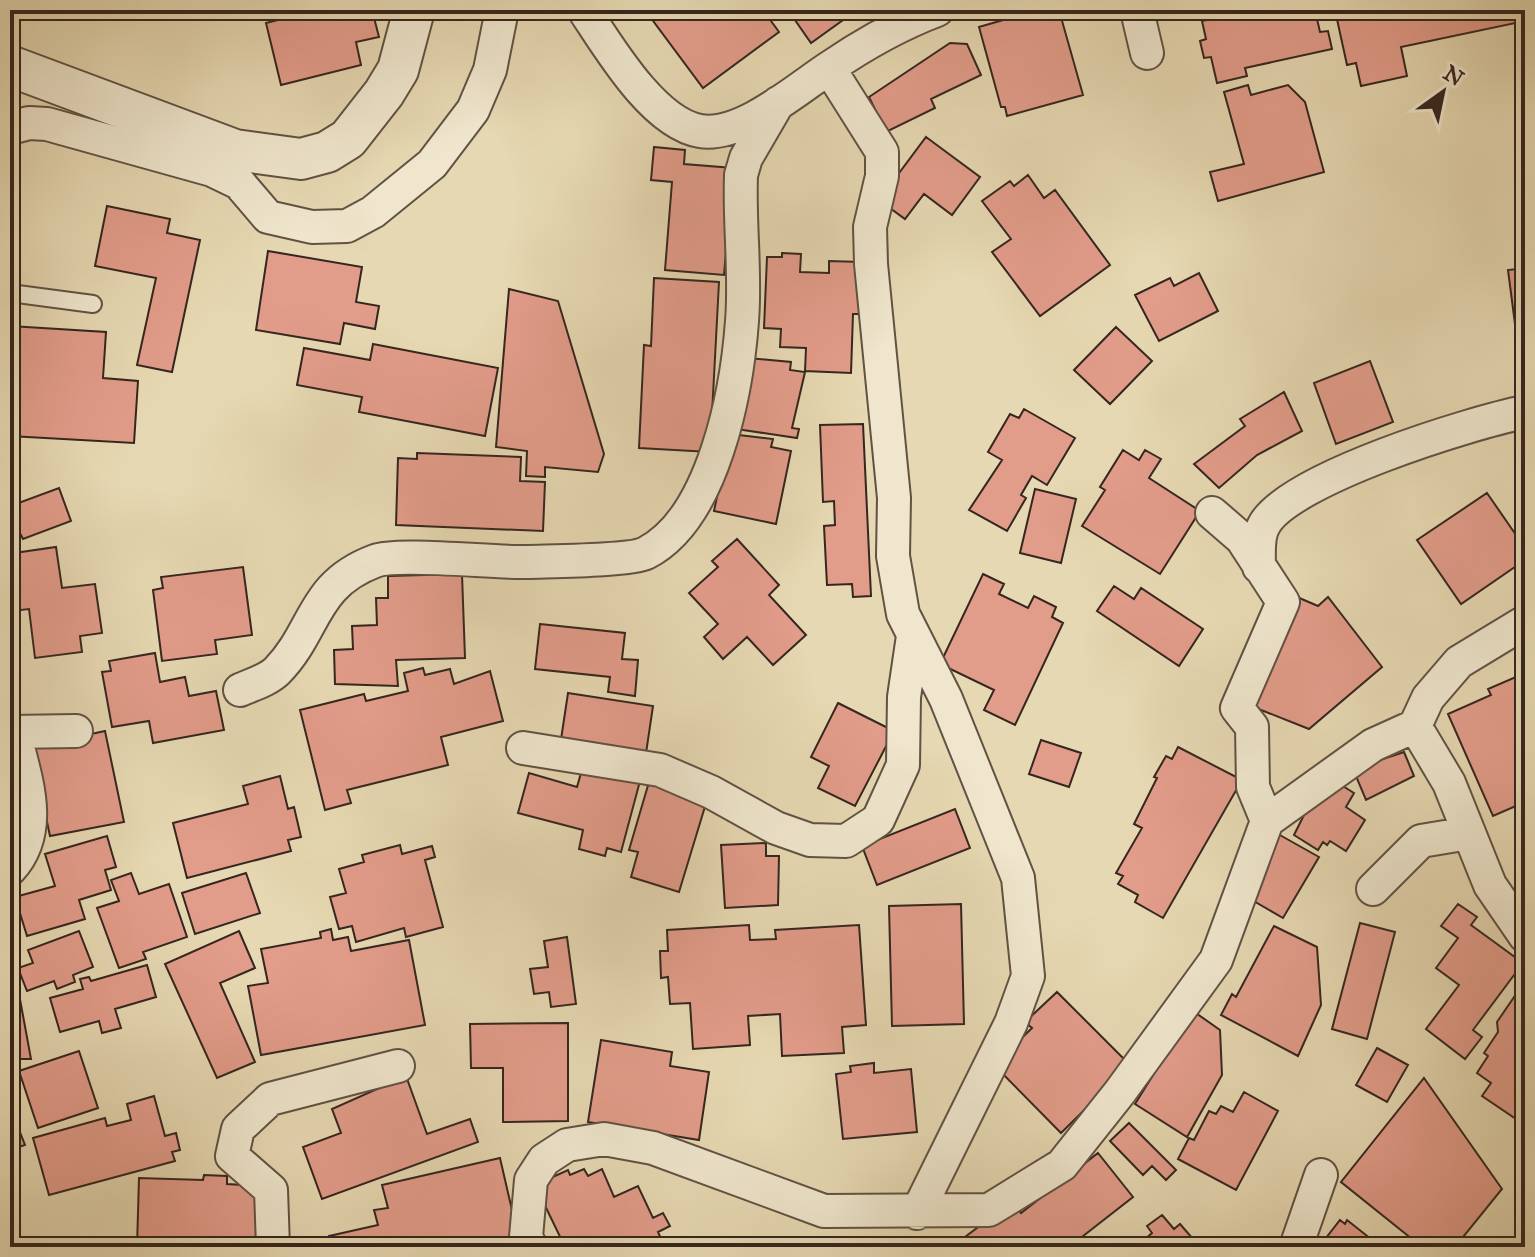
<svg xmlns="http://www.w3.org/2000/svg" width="1535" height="1257" font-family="'IM FELL Great Primer',serif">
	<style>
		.building { fill: #e29c8a; stroke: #35261f; stroke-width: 2 }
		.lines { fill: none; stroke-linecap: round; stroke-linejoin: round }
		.service-casing { stroke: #615244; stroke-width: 20 }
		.minor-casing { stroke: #615244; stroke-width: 36 }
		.tertiary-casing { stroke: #615244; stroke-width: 44 }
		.service { stroke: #efe6cd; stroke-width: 16 }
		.minor { stroke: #efe6cd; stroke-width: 32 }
		.tertiary { stroke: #efe6cd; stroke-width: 40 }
	</style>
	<rect width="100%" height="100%" fill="#e6d8b2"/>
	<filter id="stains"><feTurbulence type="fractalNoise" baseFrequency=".0025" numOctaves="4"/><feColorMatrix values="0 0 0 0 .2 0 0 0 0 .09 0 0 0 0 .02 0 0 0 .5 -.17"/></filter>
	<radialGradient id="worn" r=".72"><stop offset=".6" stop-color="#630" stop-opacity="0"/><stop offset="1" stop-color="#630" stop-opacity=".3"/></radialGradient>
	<path class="building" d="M304 10H372L379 37 356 42 361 65 281 85 266 23 305 13Z
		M645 10H763L779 32 703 88Z
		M788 10H857L811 43Z
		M1024 10 1025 15 1059 10 1083 95 1007 116 1005 107H1001L979 27 1010 18 1008 12Z
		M1228 10H1315L1320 32 1328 31 1332 49 1245 68 1247 76 1217 83 1211 57 1204 58 1200 41 1206 39 1202 21 1229 15Z
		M1335 10H1525V21L1401 47 1407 76 1361 86 1356 63 1347 65Z
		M950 43 967 44 981 75 931 99 935 108 886 132 869 97Z
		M1248 85 1251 95 1288 85 1305 102 1324 172 1218 201 1210 172 1244 164 1224 92Z
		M926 137 980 177 952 215 924 194 905 219 879 200Z
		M654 147 685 150 684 164 733 168 724 275 665 270 672 182 651 180Z
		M1028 175 1044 198 1055 190 1110 265 1040 316 992 252 1011 239 982 201 1010 181 1014 186Z
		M107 206 170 219 167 233 200 240 172 372 137 365 156 278 95 266Z
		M268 251 362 267 356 302 379 306 375 329 344 323 340 344 256 330Z
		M782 253 801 254 800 272 829 273V261L861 262 859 314H853L851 373 805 371 806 348 780 347 781 329 764 328 767 257H782Z
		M1525 268V355H1519L1508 270Z
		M1199 273 1218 311 1159 341 1135 295 1170 278 1174 286Z
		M654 278 719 282 710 452 639 448 644 345 651 346Z
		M509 289 558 301 604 454 598 472 545 467V477L526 476 527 451 496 447Z
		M10 326 106 332 103 378 138 381 134 443 10 436Z
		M1116 327 1152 361 1110 404 1074 370Z
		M373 344 498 368 485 436 359 412 362 397 297 385 304 348 370 360Z
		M747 358 791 362 790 370 805 372 792 428 799 429 797 438 736 429Z
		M1370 361 1393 422 1336 444 1314 383Z
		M1284 392 1302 431 1257 455 1219 488 1194 464 1245 426 1240 419Z
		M1024 409 1075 438 1047 485 1032 476 1021 495 1026 498 1007 531 969 510 1002 460 988 452 1010 414 1019 418Z
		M863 424 871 596 853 597 852 584 827 585 824 526 835 525 834 501 823 502 820 425Z
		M730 434 773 439 771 447 791 451 776 524 714 511Z
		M1123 450 1139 460 1145 450 1161 459 1149 478 1200 511 1160 574 1082 526 1105 490 1100 487Z
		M417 453 521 457 520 481 545 482 543 531 396 525 398 458 417 459Z
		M10 486 16 504 59 488 71 521 23 539 21 535 10 539Z
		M1035 489 1076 499 1061 563 1020 553Z
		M1525 489V526L1520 490Z
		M1487 493 1525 548V560L1461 604 1417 540Z
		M737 539 779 585 769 595 806 635 773 665 747 637 723 659 704 637 718 624 689 593 718 567 712 561Z
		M10 544H13L14 553 56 547 62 588 95 584 102 633 80 636 82 652 35 658 29 609 12 611Z
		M243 567 252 635 215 640 217 654 162 661 153 590 163 588 161 577Z
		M462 574 465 658 396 660 398 686 335 684 334 650 353 649 352 626 377 625 376 598H388V576Z
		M983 574 1004 584 999 594 1028 608 1034 596 1056 607 1052 617 1063 623 1015 725 984 710 994 690 940 664Z
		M1114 586 1134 599 1141 588 1203 629 1179 666 1097 611Z
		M1297 597 1318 606 1328 597 1382 667 1309 729 1246 704Z
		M540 624 625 633 622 659 638 660 635 696 608 692 610 677 535 669Z
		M155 653 160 682 185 677 189 696 216 691 224 730 153 743 149 721 112 727 102 672 111 671 109 661Z
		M423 668 425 675 450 669 454 684 490 671 503 721 441 737 448 765 347 790 351 803 325 810 300 710 364 694 366 701 408 691 404 673Z
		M1525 673V802L1493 816 1448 714 1491 695 1488 689Z
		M568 693 653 706 645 760 560 746Z
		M838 703 894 731 855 806 818 788 829 766 811 757Z
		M105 731 124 822 50 836 31 747Z
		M1041 740 1081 753 1069 787 1029 774Z
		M1178 747 1242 780 1163 918 1135 902 1138 895 1118 884 1123 876 1116 873 1142 828 1134 824 1157 778 1154 777 1166 756 1172 759Z
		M1404 752 1414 776 1366 800 1353 769Z
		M583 766 640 781 621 852 607 848 605 856 579 849 583 830 518 813 529 773 577 787Z
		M280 776 288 809 294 807 301 837 288 840 291 851 187 878 173 823 248 804 243 786Z
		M1333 780 1354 793 1346 807 1365 820 1346 851 1330 841 1327 845 1323 842 1318 850 1294 835 1306 811Z
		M649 782 707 800 679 892 631 877 638 852 629 850Z
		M955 809 970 848 877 885 862 846Z
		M1278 834 1319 857 1283 918 1245 896 1270 858 1265 856Z
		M107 836 116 867 105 870 111 890 79 900 85 919 27 936 15 897 55 886 45 854Z
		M766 843V856H779L778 905 725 908 721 845Z
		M400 845 402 854 432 846 435 857 425 860 443 927 406 937 404 928 356 942 352 926 339 929 330 897 346 893 339 869 364 862 362 855Z
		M131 873 139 894 169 884 187 937 143 952 146 959 119 968 97 908 119 901 111 880Z
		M246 873 260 913 195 934 182 893Z
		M961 904 964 1024 892 1026 889 906Z
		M1458 904 1477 917 1471 925 1523 963 1473 1030 1482 1037 1465 1059 1426 1029 1459 985 1436 968 1458 938 1441 926Z
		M1360 923 1395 932 1367 1039 1332 1029Z
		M749 925 750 940 776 939 775 930 859 925 866 1025 842 1027 844 1053 782 1056 780 1014 748 1016 750 1045 693 1049 690 1003 670 1004 668 977 661 978 660 951H668L667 930Z
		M1274 926 1317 947 1321 1005 1298 1056 1221 1015 1232 994 1236 997Z
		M331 929 333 940 348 937 351 951 409 940 425 1025 261 1055 248 986 268 983 261 949 321 938 320 932Z
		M79 931 93 967 73 975 75 982 57 989 54 981 27 991 18 968 33 963 28 950Z
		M239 931 255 968 220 983 255 1062 217 1078 165 964Z
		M567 937 576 1004 551 1007 549 992 534 994 530 969 548 967 544 941Z
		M147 965 156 997 115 1009 121 1028 102 1033 99 1021 60 1032 50 998 83 989 80 979 89 977 91 981Z
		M1525 981V1125L1482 1096 1491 1083 1477 1073 1488 1056 1484 1053 1498 1032 1497 1022Z
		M17 983 31 1059H10V984Z
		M1057 992 1130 1065 1061 1133 994 1065 1032 1028 1025 1022Z
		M1193 1011 1220 1030 1222 1075 1187 1137 1135 1104Z
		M568 1023V1121L503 1122V1068H471L470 1024Z
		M601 1040 672 1052 670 1066 709 1072 699 1140 588 1122Z
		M1377 1048 1408 1065 1387 1102 1356 1085Z
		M79 1051 98 1108 38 1128 19 1071Z
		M874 1063V1073L911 1069 917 1132 843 1139 836 1074 851 1072 850 1066Z
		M406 1076 427 1134 470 1119 478 1142 322 1199 303 1147 341 1133 332 1109Z
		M1424 1078 1502 1189 1455 1247H1422L1341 1182Z
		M1244 1092 1278 1111 1236 1190 1178 1159 1189 1138 1194 1140 1209 1111 1216 1114 1221 1106 1233 1112Z
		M154 1096 165 1136 176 1133 180 1150 172 1152 175 1161 49 1195 33 1138 105 1118 107 1126 131 1120 127 1104Z
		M10 1107 25 1145 10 1150Z
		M1129 1123 1176 1170 1166 1180 1152 1166 1143 1175 1110 1141Z
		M1098 1153 1133 1197 1069 1247H973L965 1237 993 1216 1016 1207 1021 1213Z
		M500 1158 517 1232V1247H332L329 1236 378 1225 374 1210 388 1208 382 1185Z
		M584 1169 588 1176 602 1169 614 1197 638 1186 653 1218 663 1213 670 1226 658 1232 663 1243 654 1247H565L535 1185 568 1170 570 1175Z
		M204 1175 227 1176V1184L260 1186 258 1247H137L139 1178 203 1180Z
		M1162 1215 1174 1229 1180 1224 1200 1247H1136L1152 1233 1147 1226Z
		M1340 1220 1345 1224 1347 1220 1381 1247H1319Z"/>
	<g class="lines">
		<g class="service-casing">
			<path id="service" d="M10 293 93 304"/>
		</g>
		<g class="minor-casing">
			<path id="minor" d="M584 10C608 46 653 123 700 131 741 138 797 89 829 68 861 46 900 24 937 10
				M1144 10 1139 19 1147 53
				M829 68 882 152V176L870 227 871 264 894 498 893 556 903 614 946 699 1018 878 1028 976 1011 1023 917 1213
				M10 128 29 123 47 124 212 170 239 183 268 217 312 227 347 226 373 212 432 164 473 110 490 70 502 10
				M1212 513 1242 539 1283 602 1237 708 1252 727 1253 787 1267 821
				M1259 567C1259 553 1257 537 1264 525 1288 479 1473 422 1525 412
				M240 690C251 685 268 680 277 671 317 630 311 585 375 561 398 552 494 563 526 562 548 561 630 561 646 553 714 518 737 390 742 321 746 273 739 224 741 175L746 158 778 103
				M1415 726 1449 783 1490 885 1525 936
				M10 732 76 731
				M523 748 660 770 711 792 776 828 810 840 846 841 878 820 903 765 904 697 913 636
				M10 869C46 830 25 777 14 732
				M1373 889 1421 841 1469 833
				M273 1247 271 1190 232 1156 238 1129 270 1099 398 1066
				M531 1247 526 1237 531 1180 544 1160 567 1145 604 1139 653 1148 824 1211 989 1210 1062 1165 1120 1092 1216 960 1267 821 1373 745 1415 726 1428 698 1459 662 1525 622
				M1296 1247 1321 1175"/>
		</g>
		<g class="tertiary-casing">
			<path id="tertiary" d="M10 66 235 150 301 159 327 152 348 139 384 93 398 70 414 10"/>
		</g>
		<use href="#service" class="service"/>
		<use href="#minor" class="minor"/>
		<use href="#tertiary" class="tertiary"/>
	</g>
	<rect width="1535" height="1257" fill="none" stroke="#e6d8b2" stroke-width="40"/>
	<rect x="12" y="12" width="1511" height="1233" fill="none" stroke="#35261f" stroke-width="4"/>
	<rect x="20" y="20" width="1495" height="1217" fill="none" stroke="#35261f" stroke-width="2"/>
	<g transform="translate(1443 92) rotate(33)" stroke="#efe6cd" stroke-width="6" paint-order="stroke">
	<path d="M0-6L14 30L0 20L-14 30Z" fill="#35261f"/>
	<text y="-12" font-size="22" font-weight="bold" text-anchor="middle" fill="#35261f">N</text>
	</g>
	<rect width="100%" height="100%" filter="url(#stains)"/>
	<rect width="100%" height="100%" fill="url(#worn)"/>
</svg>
